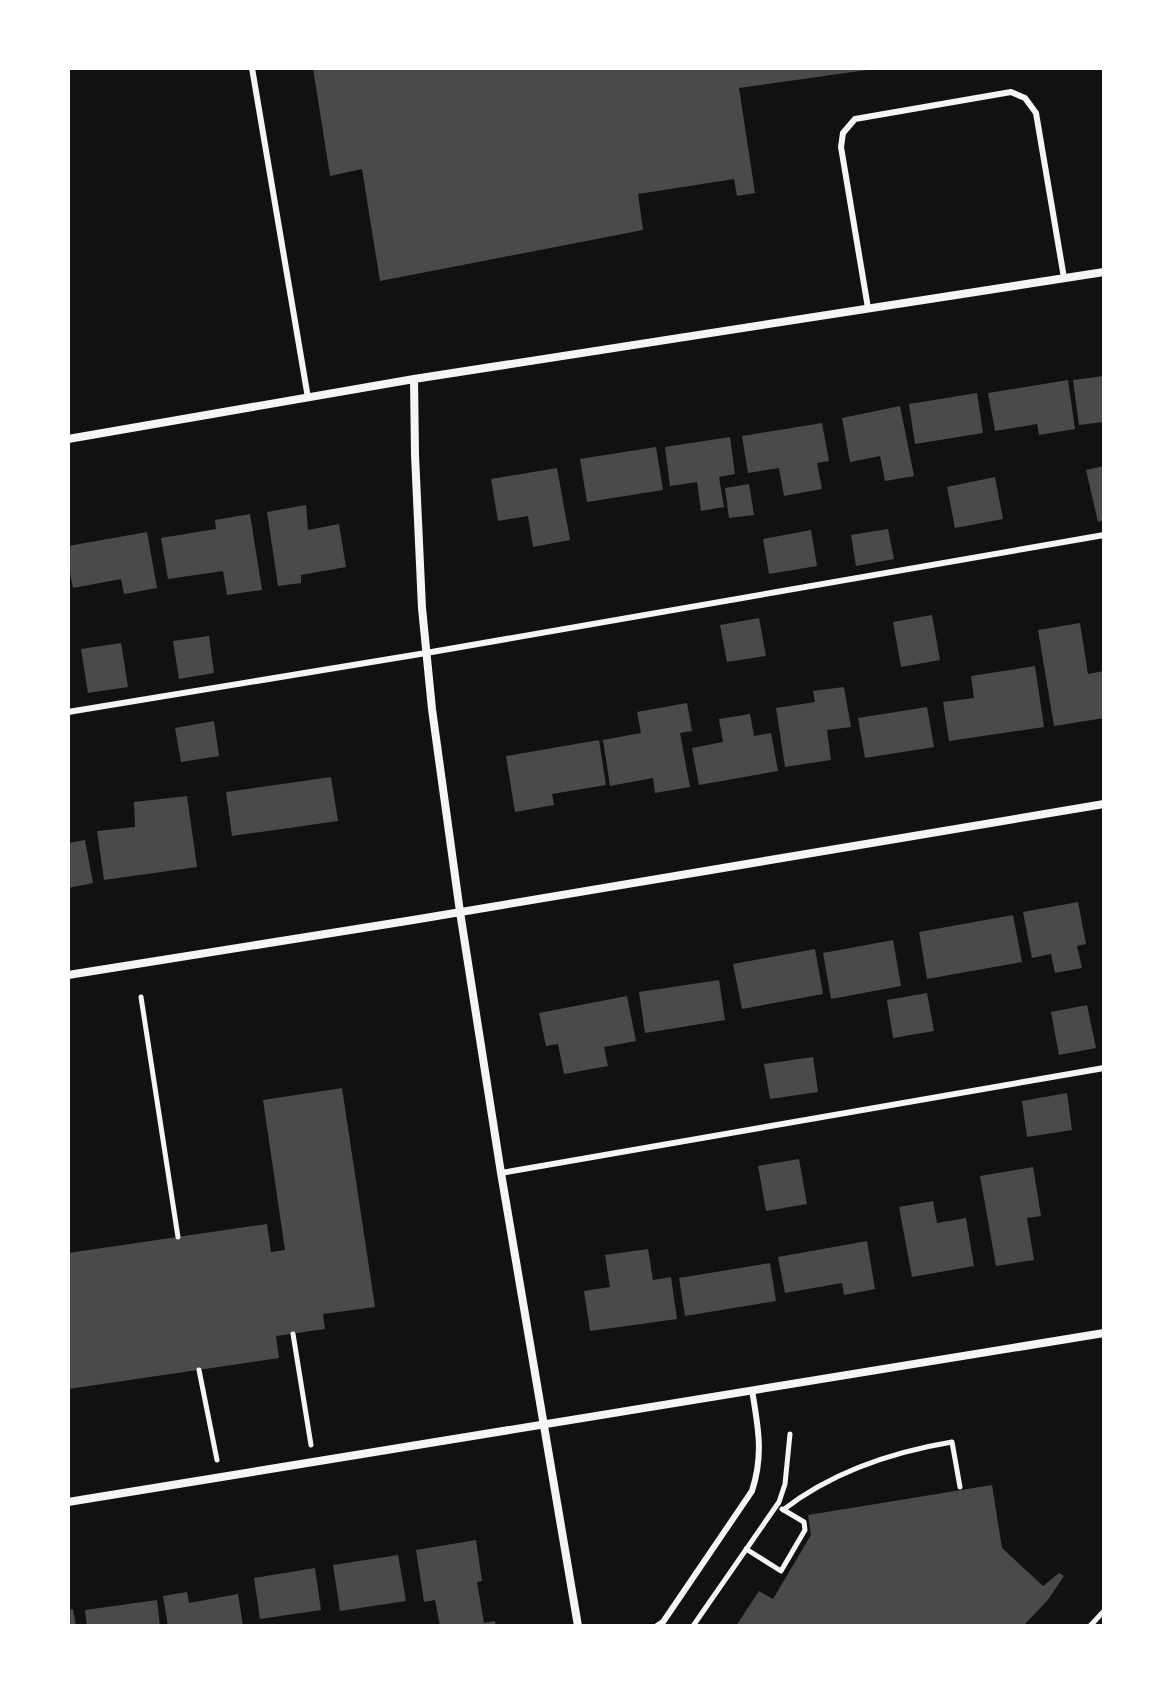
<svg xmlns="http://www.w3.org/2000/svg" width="1172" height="1694" font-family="'IBM Plex Sans',sans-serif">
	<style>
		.building { fill: #4a4a4a }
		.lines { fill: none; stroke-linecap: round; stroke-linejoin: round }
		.path { stroke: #f5f5f5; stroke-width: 5 }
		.service { stroke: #f5f5f5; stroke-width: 6 }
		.minor { stroke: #f5f5f5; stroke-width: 8 }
	</style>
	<rect width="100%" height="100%" fill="#111"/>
	<path class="building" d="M313 68H867V70L739 88 755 193 737 196 734 179 638 194 643 230 380 281 362 169 330 176Z
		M1104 376V422L1079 425 1073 380Z
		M1068 380 1075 429 1039 435 1037 424 995 431 988 393Z
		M977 393 983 433 915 444 909 404Z
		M900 406 914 476 885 481 880 456 850 462 842 418Z
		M822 423 829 461 817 463 822 489 784 496 779 468 748 473 742 436Z
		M730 437 735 474 719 477 724 507 701 511 697 482 670 486 665 447Z
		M656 447 663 490 587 502 580 459Z
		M1104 466V520L1098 522 1086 470Z
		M557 468 570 540 533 547 528 516 498 521 491 479Z
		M995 477 1003 519 955 528 947 487Z
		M749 484 754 515 729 518 725 488Z
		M306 505 308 530 339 524 346 567 301 575V583L278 586 267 512Z
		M250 514 262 590 227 595 223 571 168 579 161 538 216 529 215 520Z
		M888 529 894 559 856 566 851 535Z
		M811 530 817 566 769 574 763 539Z
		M147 532 157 588 124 594 121 579 73 588 68 563V546Z
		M932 615 940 660 901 667 893 622Z
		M759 618 766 656 727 662 720 625Z
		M1080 623 1088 674 1104 671V718L1054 726 1038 630Z
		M209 636 214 673 179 679 173 641Z
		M121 643 128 687 88 693 81 649Z
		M1035 666 1044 727 949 741 943 702 974 698 971 676Z
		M844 687 851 727 827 730 831 760 785 767 776 708 815 702 813 691Z
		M687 703 692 731 680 733 690 787 655 793 653 778 610 786 603 740 641 733 637 712Z
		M927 707 934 747 865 758 858 718Z
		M750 714 754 736 771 733 778 771 699 785 692 748 723 742 719 719Z
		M214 721 219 756 181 762 175 728Z
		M599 740 606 785 552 794 554 805 515 812 506 756Z
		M331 777 338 821 232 836 226 792Z
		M187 796 197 867 104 880 97 831 135 827 134 802Z
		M85 840 93 883 68 888V843Z
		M1078 902 1086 944 1077 946 1082 968 1055 973 1051 954 1032 958 1023 912Z
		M1013 915 1022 962 927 979 919 932Z
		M893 940 901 986 831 999 823 953Z
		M815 949 823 994 742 1009 733 964Z
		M719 980 725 1020 645 1033 639 992Z
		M927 993 934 1031 893 1038 887 1000Z
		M627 996 636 1041 604 1047 608 1066 564 1074 558 1044 546 1046 539 1013Z
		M1087 1005 1096 1048 1059 1055 1051 1012Z
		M813 1057 818 1092 770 1099 764 1064Z
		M342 1088 375 1307 323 1314 325 1329 276 1336 279 1358 68 1389V1253L267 1224 271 1252 285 1250 263 1100Z
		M1067 1093 1072 1130 1027 1137 1022 1101Z
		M799 1159 807 1204 766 1211 758 1166Z
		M1033 1167 1041 1216 1027 1218 1034 1260 996 1266 980 1176Z
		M933 1201 937 1223 966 1218 974 1266 912 1277 899 1207Z
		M867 1241 875 1289 844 1295 842 1283 785 1293 778 1257Z
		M648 1249 653 1280 671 1277 677 1319 590 1331 584 1291 610 1287 605 1255Z
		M770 1263 776 1301 685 1316 679 1278Z
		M992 1485 1002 1548 1043 1586 1059 1573 1064 1576 1047 1601 1023 1626H736L759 1591 773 1599 811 1535 808 1515Z
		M476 1540 482 1581 477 1582 484 1623 495 1621 496 1626H440L435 1600 424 1602 416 1550Z
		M398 1555 406 1601 340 1611 333 1565Z
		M315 1568 321 1610 260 1619 254 1578Z
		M187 1592 189 1603 238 1594 243 1626H168L163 1596Z
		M157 1600 160 1626H87L85 1610Z
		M73 1609 76 1626H68V1610Z"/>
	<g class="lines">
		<path class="path" d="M141 997 178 1237
			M293 1334 311 1445
			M199 1370 217 1460
			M783 1510C832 1472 892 1452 952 1442L960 1487
			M746 1549 781 1571 805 1530 804 1522 782 1509
			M693 1626 779 1502 785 1484 790 1434
			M1090 1626 1104 1611"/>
		<path class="service" d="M252 68 308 398
			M868 308 841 147 843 133 855 119 1011 92 1025 98 1036 113 1064 278
			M68 712 426 653 1104 535
			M501 1173 1104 1068
			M657 1626 663 1622 752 1491C764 1454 758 1427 752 1390"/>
		<path class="minor" d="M414 379 415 455 422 608 432 709 460 912 501 1173 578 1626
			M68 439 414 379 1104 272
			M68 975 413 920 1104 804
			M68 1502 1104 1333"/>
	</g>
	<rect width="1172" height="1694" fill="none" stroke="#ffffff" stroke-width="140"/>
</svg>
